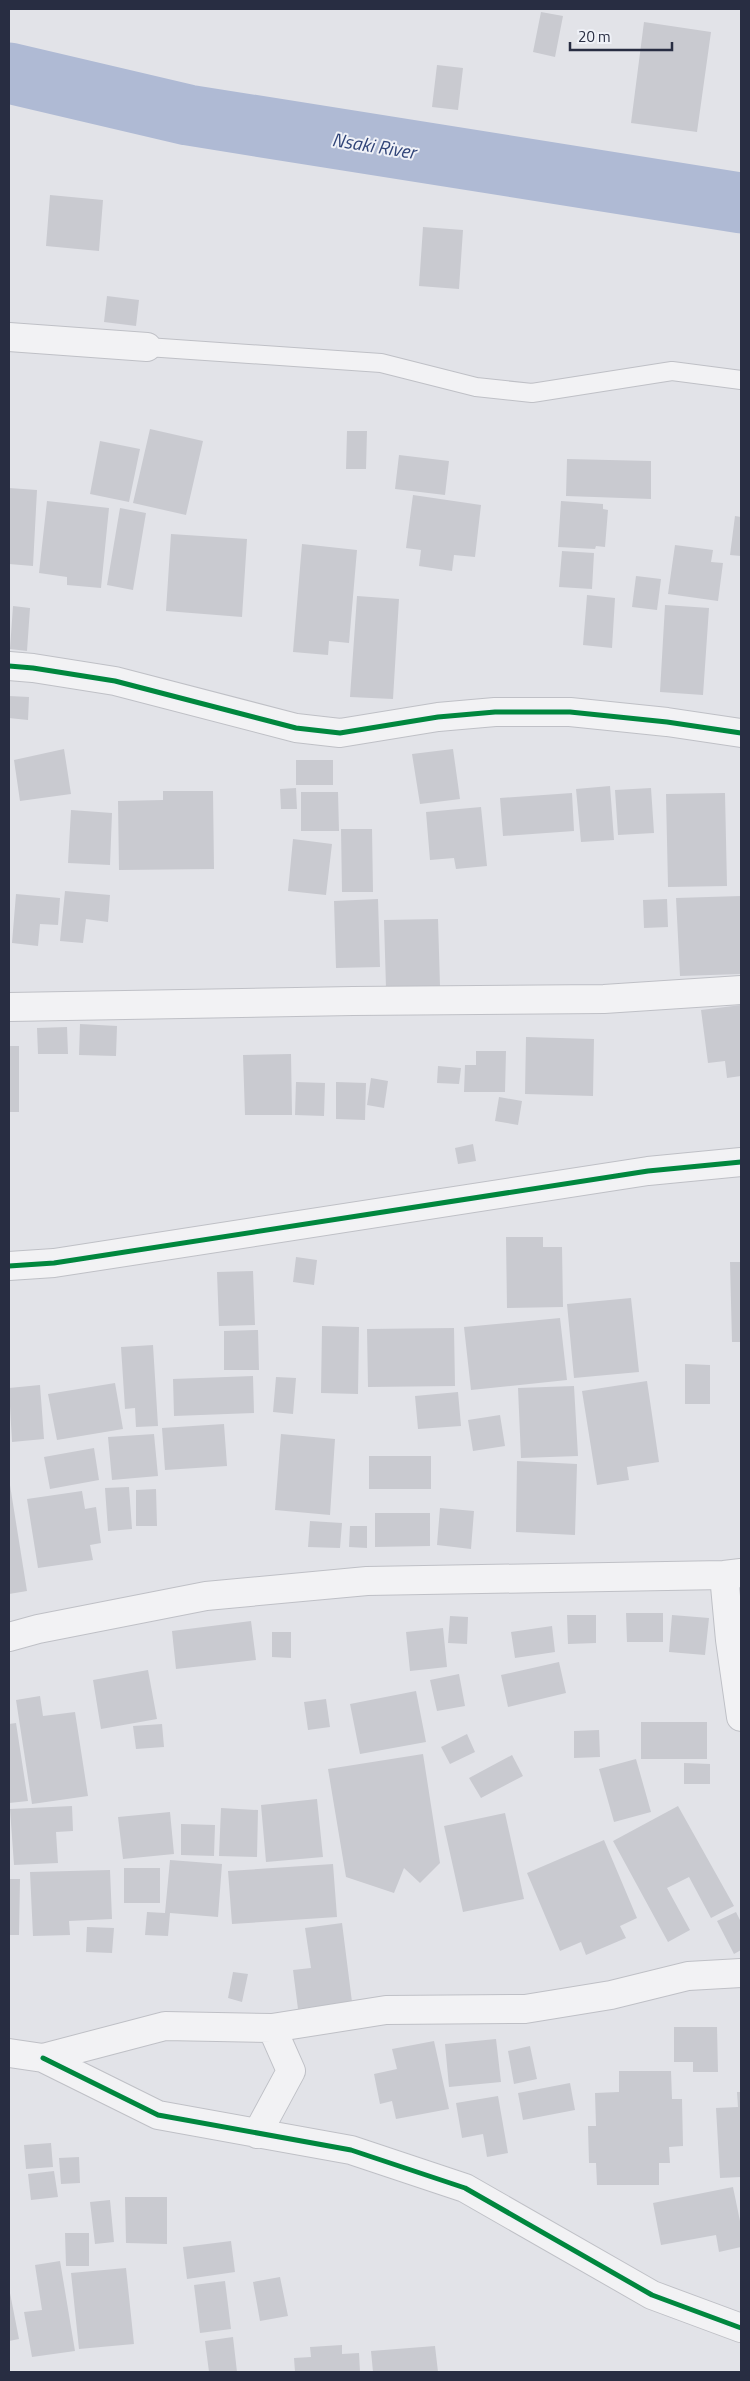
<svg xmlns="http://www.w3.org/2000/svg" width="750" height="2381" font-family="'Titillium Web',sans-serif">
	<style>
		.lines { fill: none; stroke-linecap: round; stroke-linejoin: round }
		.river { stroke: #afbad4; stroke-width: 61 }
		.building { fill: #c9cad0 }
		.service-casing { stroke: #bfc0c6; stroke-width: 20 }
		.minor-casing { stroke: #bfc0c6; stroke-width: 30 }
		.service { stroke: #f2f2f4; stroke-width: 18 }
		.minor { stroke: #f2f2f4; stroke-width: 28 }
		.cycleway-casing { stroke: #eff1f7; stroke-width: 8 }
		.cycleway { stroke: #00873e; stroke-width: 5 }
		.labels { text-anchor: middle; dominant-baseline: central; stroke-width: 4; stroke-linejoin: round; paint-order: stroke }
		.water-label { font-size: 19px; font-style: italic; fill: #304478; stroke: #eff1f7 }
	</style>
	<rect width="100%" height="100%" fill="#e2e3e8"/>
	<g class="lines">
		<path class="river" d="M9 73 188 115 741 203"/>
	</g>
	<path class="building" d="M541 12 563 16 555 57 533 52Z
		M644 22 711 32 697 132 631 123Z
		M437 65 463 68 458 110 432 107Z
		M50 195 103 200 99 251 46 246Z
		M423 227 463 230 459 289 419 286Z
		M107 296 139 300 136 326 104 322Z
		M150 429 203 441 186 515 133 503Z
		M347 431H367L366 469H346Z
		M100 441 140 449 129 502 90 494Z
		M399 455 449 461 445 495 395 489Z
		M567 459 651 461V499L566 496Z
		M9 488 37 490 33 566 9 564Z
		M413 495 481 505 475 557 454 555 452 571 419 566 421 550 406 548Z
		M47 501 109 508 101 588 67 585V577L39 573Z
		M561 501 603 504V509L608 510 605 547 596 546 595 549 558 547Z
		M120 508 146 513 133 590 107 585Z
		M735 516 741 517V556L730 555Z
		M171 534 247 539 242 617 166 611Z
		M302 544 357 550 349 643 329 641 328 655 293 652Z
		M675 545 713 550 711 562 723 563 718 601 668 594Z
		M562 551 594 553 592 589 559 587Z
		M636 576 661 579 657 610 632 607Z
		M587 595 615 598 612 648 583 645Z
		M357 596 399 599 393 699 350 697Z
		M665 605 709 608 703 695 660 692Z
		M13 606 30 608 27 651 10 649Z
		M9 696 29 697 28 720 9 718Z
		M64 749 71 794 20 801 14 760Z
		M453 749 460 799 420 804 412 754Z
		M296 760H333V785H296Z
		M610 786 614 840 581 842 576 789Z
		M296 788 297 809H281L280 789Z
		M651 788 654 833 618 835 615 790Z
		M163 791H213L214 869 119 870 118 801 163 800Z
		M301 792H338L339 831H301Z
		M572 793 574 831 503 836 500 798Z
		M725 793 727 886 668 887 666 794Z
		M481 807 487 866 456 869 454 858 430 860 426 812Z
		M71 810 112 813 110 865 68 863Z
		M341 829H372L373 892H342Z
		M293 839 332 844 326 895 288 891Z
		M65 891 110 895 108 922 86 919 83 943 60 941Z
		M16 894 60 898 58 925 40 924 38 946 12 943Z
		M741 896V974L680 976 676 898Z
		M378 899 380 967 336 968 334 901Z
		M667 899 668 927 644 928 643 900Z
		M438 919 440 986 386 988 384 920Z
		M741 1005V1076L727 1078 725 1061 708 1063 701 1010Z
		M80 1024 117 1026 116 1056 79 1055Z
		M67 1027 68 1054H38L37 1028Z
		M526 1037 594 1039 593 1096 525 1094Z
		M9 1046H19V1112H9Z
		M476 1051H506L505 1092H464L465 1065H476Z
		M291 1054 292 1115H245L243 1055Z
		M438 1066 461 1068 459 1084 437 1083Z
		M371 1078 388 1081 384 1108 367 1105Z
		M296 1082 325 1083 324 1116 295 1115Z
		M336 1082 366 1083 365 1120 336 1119Z
		M499 1097 522 1101 518 1125 495 1121Z
		M473 1144 476 1161 458 1164 455 1148Z
		M506 1237H543V1247H562L563 1307 507 1308Z
		M296 1257 317 1260 314 1285 293 1282Z
		M730 1262H741V1342H732Z
		M253 1271 255 1325 219 1326 217 1272Z
		M631 1298 639 1372 574 1378 567 1304Z
		M560 1318 567 1380 471 1390 464 1327Z
		M322 1326 359 1327 358 1394 321 1393Z
		M454 1328 455 1386 368 1387 367 1329Z
		M258 1330 259 1370H224V1331Z
		M153 1345 158 1426 136 1427 135 1408 125 1409 121 1347Z
		M685 1364 710 1365V1404H685Z
		M253 1376 254 1413 174 1416 173 1379Z
		M276 1377 296 1378 293 1414 273 1412Z
		M647 1381 659 1462 627 1467 629 1480 597 1485 582 1391Z
		M115 1383 123 1429 57 1440 48 1394Z
		M40 1385 44 1439 12 1442 9 1388Z
		M574 1386 578 1456 521 1458 518 1388Z
		M458 1392 461 1426 418 1429 415 1396Z
		M500 1415 505 1446 473 1451 468 1420Z
		M224 1424 227 1466 165 1470 162 1428Z
		M154 1434 158 1476 112 1480 108 1437Z
		M281 1434 335 1439 330 1515 275 1510Z
		M94 1448 99 1480 50 1489 44 1457Z
		M369 1456H431V1489H369Z
		M517 1461 577 1464 575 1535 516 1532Z
		M9 1479 27 1591 9 1594Z
		M129 1487 132 1529 108 1531 105 1488Z
		M156 1489 157 1526H136V1490Z
		M82 1491 85 1509 96 1507 101 1543 90 1545 93 1560 38 1568 27 1499Z
		M440 1508 474 1511 471 1549 437 1545Z
		M375 1513H430V1546L375 1547Z
		M310 1521 342 1523 340 1548 308 1547Z
		M350 1526H367V1548L349 1547Z
		M626 1613H663V1642H627Z
		M567 1615H596V1643L568 1644Z
		M672 1615 709 1618 705 1655 669 1652Z
		M450 1616 468 1617 467 1644 448 1643Z
		M251 1621 256 1660 176 1669 172 1631Z
		M552 1626 555 1652 515 1658 511 1632Z
		M443 1628 447 1667 410 1671 406 1632Z
		M272 1632H291V1658L272 1657Z
		M559 1662 566 1693 508 1707 501 1675Z
		M148 1670 157 1719 101 1729 93 1680Z
		M459 1674 465 1706 437 1711 430 1680Z
		M416 1691 426 1742 360 1754 350 1704Z
		M40 1696 43 1716 75 1712 88 1796 32 1804 16 1700Z
		M326 1699 330 1727 308 1730 304 1702Z
		M641 1722H707V1759H641Z
		M16 1723 28 1801 9 1803V1724Z
		M162 1724 164 1747 136 1749 133 1726Z
		M599 1730 600 1757 574 1758V1731Z
		M467 1734 475 1752 450 1764 441 1747Z
		M423 1754 440 1863 420 1883 404 1868 394 1893 346 1877 328 1769Z
		M512 1755 523 1776 481 1798 469 1778Z
		M636 1759 651 1812 614 1822 599 1769Z
		M684 1763 710 1764V1784H684Z
		M317 1799 323 1857 266 1862 261 1805Z
		M72 1806 73 1831 56 1832 58 1863 14 1865 10 1809Z
		M678 1806 734 1906 711 1918 689 1877 667 1888 690 1930 668 1942 613 1841Z
		M221 1808 258 1810 257 1857 219 1856Z
		M170 1812 174 1854 123 1859 118 1817Z
		M505 1813 524 1899 463 1912 444 1826Z
		M181 1824 215 1825 214 1856 181 1855Z
		M604 1840 637 1918 620 1926 626 1938 586 1955 581 1942 560 1951 527 1873Z
		M170 1860 222 1864 218 1917 170 1913 168 1936 145 1935 147 1912 165 1913Z
		M333 1864 337 1917 232 1924 228 1871Z
		M124 1868H160V1903H124Z
		M110 1870 112 1919 69 1921 70 1935 33 1936 30 1872Z
		M9 1879H20L19 1935H9Z
		M736 1912 741 1922V1950L734 1954 717 1921Z
		M342 1923 352 2002 298 2009 293 1970 311 1968 305 1928Z
		M87 1927 114 1928 112 1953 86 1952Z
		M233 1972 248 1974 242 2002 228 1998Z
		M674 2027H717L718 2072H693V2062H674Z
		M496 2039 501 2082 449 2087 445 2044Z
		M434 2041 449 2109 396 2119 392 2101 380 2104 374 2074 397 2069 392 2049Z
		M530 2046 537 2079 514 2084 508 2051Z
		M619 2071H671L672 2099H682L683 2146 669 2147 670 2163H659V2185H597L596 2163H589L588 2126H596L595 2093 619 2092Z
		M570 2083 575 2110 523 2120 518 2093Z
		M737 2092H741V2177L720 2178 716 2108 738 2107Z
		M498 2096 508 2153 487 2157 483 2134 462 2138 456 2103Z
		M51 2143 53 2167 26 2169 24 2145Z
		M79 2157 80 2183 61 2184 59 2158Z
		M54 2171 58 2197 31 2200 28 2174Z
		M733 2187 741 2226V2247L719 2252 716 2235 661 2245 653 2203Z
		M125 2197H167V2244L126 2243Z
		M110 2200 114 2242 95 2244 90 2202Z
		M65 2233H89V2266H66Z
		M231 2241 235 2272 187 2279 183 2247Z
		M60 2261 75 2351 32 2357 24 2312 42 2310 35 2265Z
		M126 2268 134 2344 79 2349 71 2273Z
		M280 2277 288 2316 260 2321 253 2282Z
		M225 2281 231 2329 200 2333 194 2285Z
		M9 2288 19 2339 9 2341Z
		M233 2337 237 2372H209L205 2341Z
		M342 2345V2354L359 2353 360 2372H295L294 2358 311 2357 310 2347Z
		M435 2346 438 2372H373L371 2351Z"/>
	<g class="lines">
		<g class="service-casing">
			<path id="service" d="M147 347 381 363 476 387 532 393 672 371 741 380"/>
		</g>
		<g class="minor-casing">
			<path id="minor" d="M9 337 147 347
				M9 666 33 668 115 681 296 728 340 733 438 717 495 712H570L667 722 741 733
				M9 1007 353 1001 604 999 741 990
				M9 1266 54 1263 648 1171 741 1162
				M724 1575 730 1640 741 1717
				M9 1637 38 1629 206 1596 367 1581 724 1575 741 1573
				M9 2053 43 2058 165 2026 272 2028 386 2010 525 2009 611 1995 688 1976 741 1973
				M43 2058 158 2115 351 2150 465 2188 652 2295 741 2328
				M257 2134 291 2071 272 2028"/>
		</g>
		<use href="#service" class="service"/>
		<use href="#minor" class="minor"/>
		<g class="cycleway-casing">
			<path id="cycleway" d="M9 666 33 668 115 681 296 728 340 733 438 717 495 712H570L667 722 741 733
				M9 1266 54 1263 648 1171 741 1162
				M43 2058 158 2115 351 2150 465 2188 652 2295 741 2328"/>
		</g>
		<use href="#cycleway" class="cycleway"/>
	</g>
	<g class="labels">
		<g class="water-label">
			<text transform="translate(374 145) rotate(9)">Nsaki River</text>
		</g>
	</g>
	<rect width="750" height="2381" fill="none" stroke="#282d42" stroke-width="20"/>
	<path d="M570 42v8h102v-8" fill="none" stroke="#282d42" stroke-width="2.5"/>
	<text x="578" y="42" font-size="15" fill="#282d42" stroke="#eff1f7" stroke-width="4" paint-order="stroke">20 m</text>
</svg>
